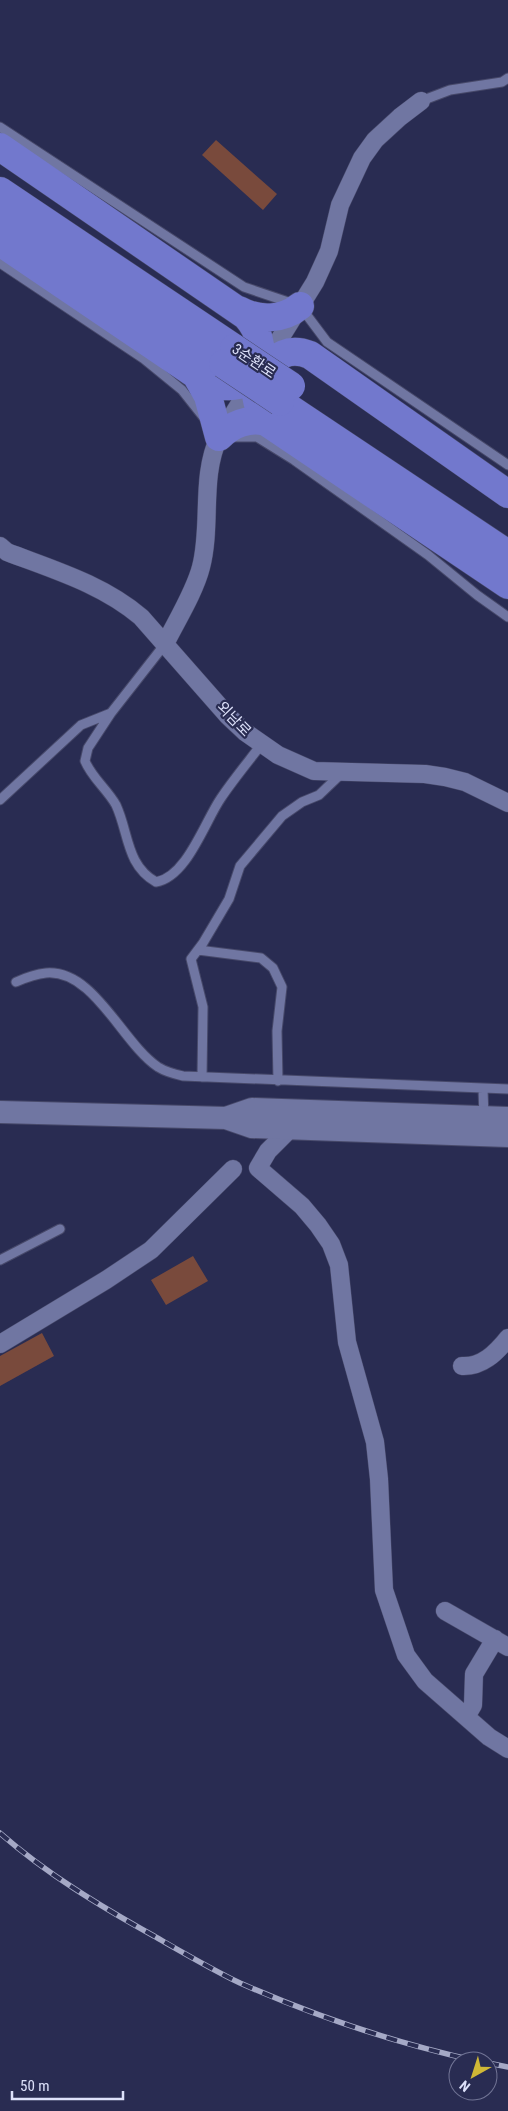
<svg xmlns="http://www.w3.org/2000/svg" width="508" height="2111" font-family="'Roboto Condensed','Noto Sans KR',sans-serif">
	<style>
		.building { fill: #794a3c }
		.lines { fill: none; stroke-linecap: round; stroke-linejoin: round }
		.service-casing { stroke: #47496a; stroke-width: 11 }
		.minor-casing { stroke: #47496a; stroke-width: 19 }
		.tertiary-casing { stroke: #47496a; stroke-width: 24 }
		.trunk-casing { stroke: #47496a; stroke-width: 29 }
		.service { stroke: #7076a2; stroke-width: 9 }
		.minor { stroke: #7076a2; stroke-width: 18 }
		.tertiary { stroke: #7076a2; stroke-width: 22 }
		.trunk { stroke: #7278cd; stroke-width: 28 }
		.rail-casing { stroke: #a5a9c6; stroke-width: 5.5 }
		.rail { stroke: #292c52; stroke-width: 4; stroke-dasharray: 11; stroke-linecap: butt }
		.trunk-bridge-casing { stroke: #47496a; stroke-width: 29; stroke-linecap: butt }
		.trunk-bridge { stroke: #7278cd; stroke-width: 28 }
		.labels { text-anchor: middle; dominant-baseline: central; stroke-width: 4.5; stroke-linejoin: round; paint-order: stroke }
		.street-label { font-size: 15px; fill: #dde1fa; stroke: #292c52 }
	</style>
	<rect width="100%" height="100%" fill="#292c52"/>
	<path class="building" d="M216 140 277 194 263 210 202 155Z
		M193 1256 208 1281 166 1305 151 1280Z
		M42 1333 54 1356 0 1386V1356Z"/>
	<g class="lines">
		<g class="service-casing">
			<path id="service" d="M421 101 450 90 502 82 508 78
				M0 127 244 287 300 306 327 342 508 465
				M0 263 144 359 182 390 205 419
				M231 437H257L294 460 428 555 477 595 508 617
				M111 713 88 748 85 761C92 778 107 789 116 805 129 833 126 865 156 882 187 877 205 821 221 798 233 780 248 762 261 745
				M0 800 81 725 111 713 165 644
				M198 950 261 958 273 968 282 987 277 1031 278 1081
				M16 982C25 978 35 974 46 973 94 969 122 1043 158 1067 166 1072 174 1074 183 1076L508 1089
				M202 1077 203 1007 191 959 203 943 229 899 240 866 282 816 302 802 319 795 342 773
				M483 1089 484 1118
				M0 1260 60 1229"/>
		</g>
		<g class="minor-casing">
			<path id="minor" d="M0 546 7 552C54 570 102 584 141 617L228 716 245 732 278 755 314 771 425 774 445 777 465 782 508 803
				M165 644C177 620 195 591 201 567 212 525 200 477 219 437L315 282 329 251 340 205 362 158 375 140 400 117 421 101
				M290 1129 268 1151 258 1168 302 1206 318 1225 331 1244 339 1265 347 1342 375 1442 379 1479 384 1590 406 1655 425 1681 489 1737 508 1749
				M0 1344 106 1280 151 1250 233 1169
				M462 1366C482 1367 496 1353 508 1338
				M445 1611 508 1647
				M466 1717 473 1705 474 1674 495 1639"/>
		</g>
		<g class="tertiary-casing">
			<path id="tertiary" d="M0 1112 226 1118 252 1127 508 1136
				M226 1118 252 1109 508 1118"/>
		</g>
		<g class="trunk-casing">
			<path id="trunk" d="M0 147 246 316C282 356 234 385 270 424
				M0 191 234 348
				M0 215 223 364
				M0 242 196 375C262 415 261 335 310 355L508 494
				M239 310C259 321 283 320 300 306
				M196 375 208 396 219 437C231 425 249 417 266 422L508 585
				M280 402 508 554"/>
		</g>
		<use href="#service" class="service"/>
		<use href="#minor" class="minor"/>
		<use href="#tertiary" class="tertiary"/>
		<use href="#trunk" class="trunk"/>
		<g class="rail-casing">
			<path id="rail" d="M0 1833C47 1874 100 1906 154 1936 182 1952 211 1969 240 1983 317 2017 395 2043 477 2061
				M488 2063 508 2067"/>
		</g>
		<use href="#rail" class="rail"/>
		<g class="trunk-bridge-casing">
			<path id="trunk-bridge" d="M234 348 291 386
				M223 364 280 402"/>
		</g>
		<use href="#trunk-bridge" class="trunk-bridge"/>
	</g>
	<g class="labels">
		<g class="street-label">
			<text transform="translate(254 361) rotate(34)">3순환로</text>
			<text transform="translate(234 719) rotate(46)">외남로</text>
		</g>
	</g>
	<g transform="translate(473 2076) rotate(219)"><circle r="24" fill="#292c52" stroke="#717495"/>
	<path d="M0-4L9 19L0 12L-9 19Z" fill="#d0b836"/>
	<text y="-8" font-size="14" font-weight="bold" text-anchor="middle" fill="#dde1fa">N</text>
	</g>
	<path d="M12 2091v8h111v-8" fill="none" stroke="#dde1fa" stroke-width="2.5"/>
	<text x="20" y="2091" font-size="15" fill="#dde1fa" stroke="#292c52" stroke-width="4" paint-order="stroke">50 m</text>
</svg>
